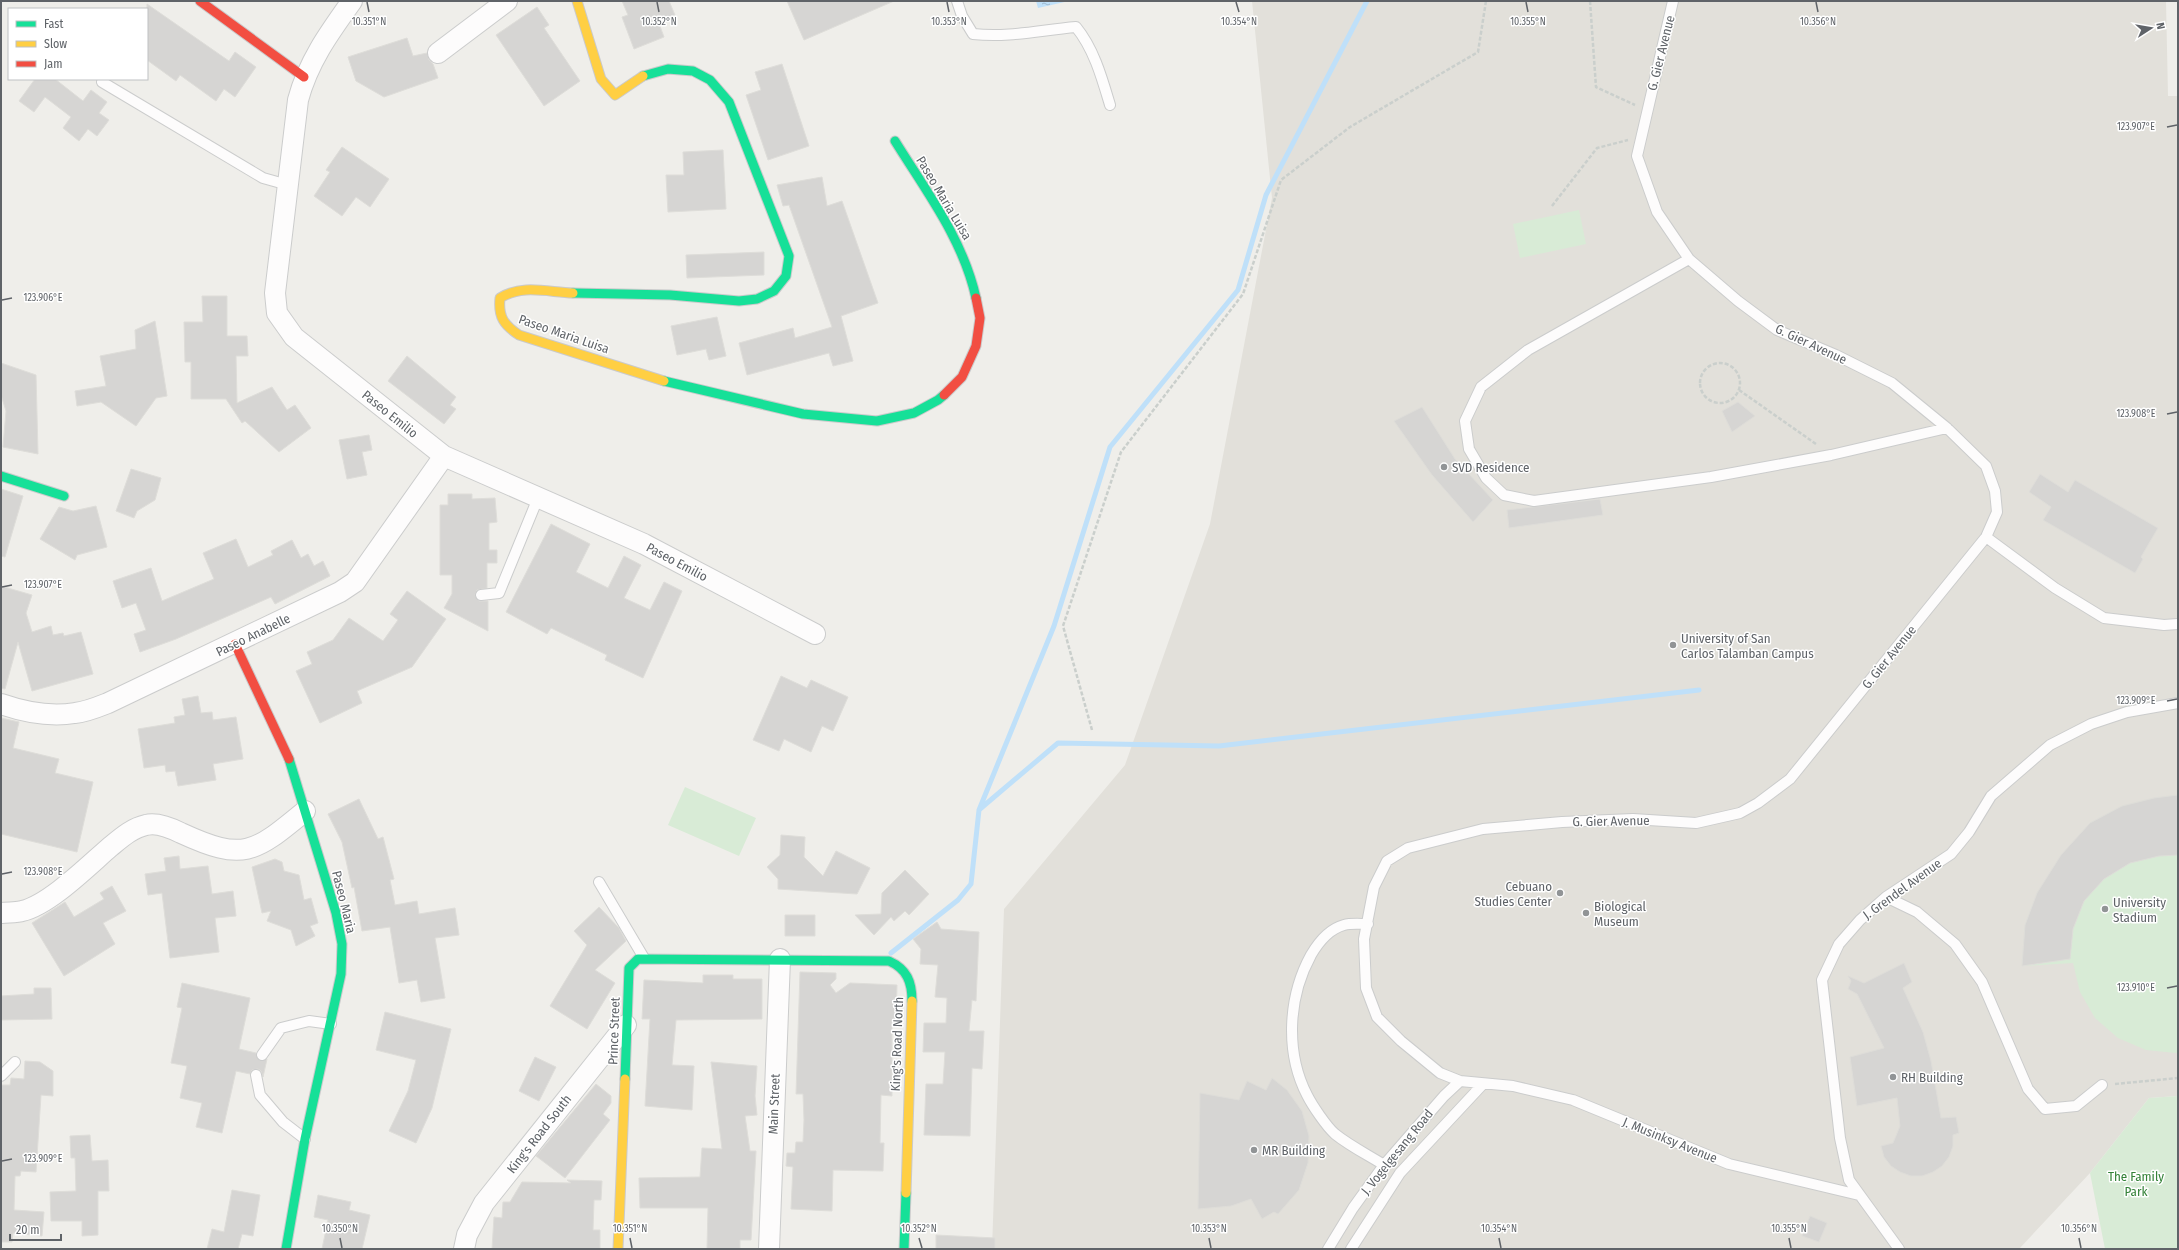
<svg xmlns="http://www.w3.org/2000/svg" width="2179" height="1250" font-family="'Fira Sans Condensed',sans-serif">
	<style>
		.education { fill: #e2e0da }
		.park { fill: #d8ebd6 }
		.water { fill: url(#water-ripples) }
		.lines { fill: none; stroke-linecap: round; stroke-linejoin: round }
		.stream { stroke: #bfe0f9; stroke-width: 5 }
		.building { fill: #d6d5d3; stroke: #deddd9 }
		.lane-casing { stroke: #cbcccc; stroke-width: 12 }
		.street-casing { stroke: #cbcccc; stroke-width: 22 }
		.fast-casing { stroke: #cacacb; stroke-width: 11 }
		.slow-casing { stroke: #cacacb; stroke-width: 11 }
		.jam-casing { stroke: #cacacb; stroke-width: 11 }
		.path { stroke: #cacfcc; stroke-width: 2.5; stroke-dasharray: 4 2; stroke-linecap: butt }
		.lane { stroke: #fdfcfc; stroke-width: 10 }
		.street { stroke: #fdfcfc; stroke-width: 20 }
		.fast { stroke: #16e098; stroke-width: 9 }
		.slow { stroke: #ffcf43; stroke-width: 9 }
		.jam { stroke: #f24e42; stroke-width: 9 }
		.ticks { fill: none; stroke: #5f6368; stroke-width: 1.5 }
		.poi-dot { fill: #919496; stroke: #fff; stroke-width: 1.5 }
		.labels { text-anchor: middle; dominant-baseline: central; stroke-width: 3; stroke-linejoin: round; paint-order: stroke }
		.street-label { font-size: 13px; fill: #5f6368; stroke: #fff }
		.poi-label { font-size: 13px; fill: #5f6368; stroke: #fff; text-anchor: start }
		.park-label { font-size: 13px; fill: #348238; stroke: #fff }
		.ticks-label { font-size: 10px; text-anchor: middle; fill: #5f6368; stroke: #fff; stroke-width: 3; stroke-linejoin: round; paint-order: stroke }
	</style>
	<defs>
		<pattern id="water-ripples" width="26" height="14" patternUnits="userSpaceOnUse"><rect width="26" height="14" fill="#bfe0f9"/><path d="M2 4q2-2 4 0t4 0M15 11q2-2 4 0t4 0" fill="none" stroke="#9eb9cd"/></pattern>
	</defs>
	<rect width="100%" height="100%" fill="#efeeea"/>
	<path class="education" d="M1252 1H2166L2168 96H2178V1096L2149 1098 2090 1173 2019 1249H992L1004 909 1125 765 1210 524 1272 198Z"/>
	<path class="park" d="M1579 210 1586 244 1520 258 1513 224Z
		M685 787 756 818 739 856 668 825Z
		M2178 795V1053H2176L2146 1050 2118 1038 2095 1018 2080 992 2073 963 2022 966 2025 925 2037 893 2090 823 2122 806 2154 798Z
		M2178 1096V1249H2105L2090 1173 2149 1098Z"/>
	<path class="water" d="M1036 1H1069L1038 8Z"/>
	<g class="lines">
		<path class="stream" d="M980 809 1058 743 1219 746 1699 690
			M891 953 958 900 971 884 979 810 1054 626 1110 447 1238 290 1266 195 1367 1"/>
	</g>
	<path class="building" d="M622 1H669L675 15 658 21 664 37 634 49 622 17 628 15Z
		M787 1H894L804 40Z
		M147 4 229 61 235 52 256 67 235 97 224 89 216 101 180 75 176 81 147 60Z
		M537 7 549 25 544 28 580 81 544 106 496 35Z
		M407 38 413 56 427 53 429 60 433 64 438 78 384 97 356 81 348 57Z
		M782 64 809 146 768 160 746 95 761 90 755 72Z
		M35 79H55L83 101 91 90 107 102 99 113 109 120 97 136 88 129 79 141 63 128 71 117 45 97 34 112 19 101Z
		M342 147 389 179 370 207 356 197 342 216 314 196 330 172 326 170Z
		M723 150 726 209 668 212 666 175H684L683 152Z
		M822 177 827 206 842 201 878 303 841 316 853 361 833 366 829 353 747 375 739 343 793 328 795 338 832 327 789 205 783 206 777 185Z
		M764 252V275L687 278 686 255Z
		M202 296H227V336H247L248 356H236L237 403 272 387 287 410 295 405 311 428 279 452 245 421 242 423 226 399H191V362H185L184 322H203Z
		M717 317 726 356 709 360 706 349 677 355 671 326Z
		M155 321 167 396 156 398 136 426 101 402 77 406 75 391 106 386 100 356 136 349 135 330Z
		M407 356 456 397 450 405 456 409 444 424 388 381Z
		M1 363 36 375 38 454 3 447 6 411 1 395Z
		M1738 402 1755 416 1732 432 1722 411Z
		M1422 407 1455 459 1493 500 1473 522 1432 475 1394 421Z
		M369 435 372 450 362 452 367 475 347 479 339 440Z
		M131 469 161 478 155 500 137 511 134 518 116 511Z
		M2040 474 2068 492 2075 480 2158 528 2141 557 2143 559 2135 573 2043 520 2051 507 2029 492Z
		M1 489 23 496 5 557 1 556Z
		M448 494H472V499L495 498 497 522 489 523V550H497V563H487V588L477 590 475 595 479 601H488V631L444 608 452 594V575H440V505H448Z
		M1600 499 1603 515 1509 528 1507 510Z
		M96 506 107 547 77 555 75 560 40 539 59 507 73 511Z
		M551 524 590 544 576 572 608 588 624 556 641 565 624 598 650 610 664 582 682 591 643 678 605 660 607 655 551 628 547 634 506 612Z
		M236 539 248 567 273 555 271 551 292 540 301 558 308 554 314 566 323 561 330 576 275 604 271 597 176 639 140 652 134 634 146 630 136 603 122 608 113 581 151 568 162 601 214 579 203 553Z
		M1 586 32 595 26 613 32 632 51 626 53 635 63 633 64 636 81 632 93 674 32 691 18 642 5 689 1 688Z
		M407 591 446 619 412 667 357 691 362 703 320 723 296 671 312 664 307 652 333 640 349 618 383 641 398 620 390 614Z
		M781 676 807 688 811 680 848 697 833 731 822 726 811 752 784 739 779 751 753 740Z
		M198 696 201 713 212 712 213 720 236 717 243 759 213 764 216 780 178 786 175 771 166 772 165 765 144 768 138 729 175 723 174 717 185 715 182 699Z
		M1 718 19 722 13 748 59 759 55 773 93 782 77 852 1 834Z
		M2178 795V855L2159 856 2130 863 2104 879 2084 901 2073 929 2070 959 2022 966 2025 925 2037 893 2061 855 2090 823 2122 806 2154 798Z
		M359 799 378 839 383 837 394 879 390 880 395 905 417 901 419 914 455 908 459 935 435 938 445 998 421 1002 417 980 399 983 390 927 362 931 354 887 352 888 342 842 328 814Z
		M781 835 805 837 804 857 823 876 836 851 870 868 857 894 778 889V879L767 867 780 855Z
		M179 856 180 869 208 866 212 894 233 891 236 916 215 918 219 952 170 958 162 893 148 895 145 874 166 871 164 858Z
		M275 859 282 862 284 871 299 875 304 900 311 898 318 923 310 926 315 936 296 946 291 930 267 921 271 911 262 913 252 867Z
		M905 870 929 894 909 915 905 911 894 921 891 917 874 935 855 915 881 914 882 893Z
		M112 886 126 911 103 923 115 944 64 976 32 923 65 902 74 917 104 899 100 893Z
		M599 907 619 928 626 941 595 970 615 983 587 1029 550 1006 587 945 574 931Z
		M785 915H815V936H785Z
		M937 922 941 929 979 932 976 1001 972 1000 969 1031H984L982 1069 972 1068 970 1136 924 1135 926 1084H943L945 1052H923L924 1023H946L947 998 935 997 938 965 920 964 921 949 913 939Z
		M1904 963 1912 982 1903 988 1923 1032 1931 1061 1941 1118 1956 1117 1959 1133 1953 1135V1146L1949 1157 1942 1166 1933 1172 1922 1176H1911L1900 1172 1891 1166 1884 1157 1881 1146 1893 1143 1900 1126 1897 1098 1857 1106 1850 1057 1884 1048 1857 994 1848 989 1851 981 1848 976 1864 983Z
		M800 972 836 973V979L830 985 836 993 850 983 897 985 896 1022H892V1096L881 1095 880 1143H884L883 1171 833 1170 832 1211 791 1209 793 1167 786 1166 787 1153H795L796 1142H803L804 1120 803 1094H796Z
		M703 975H733V979H762V1019L676 1020 672 1065 694 1066 692 1110 645 1106 650 1019H642L644 980 703 983Z
		M182 983 250 998 239 1049 256 1053 259 1060 267 1059 263 1077 261 1071 258 1069 252 1070 250 1074 236 1071 222 1133 196 1127 202 1103 180 1098 187 1066 171 1063 182 1008 177 1007Z
		M34 988H51L52 1019 1 1020V996L34 994Z
		M385 1012 451 1029 432 1108 416 1143 389 1131 408 1091 416 1060 376 1050Z
		M535 1057 556 1067 539 1101 519 1091Z
		M25 1061 40 1062 53 1071V1096L41 1095 36 1172 21 1171 20 1176H15L14 1210 44 1212 42 1236 13 1233 12 1242H1V1085H10L11 1078 24 1079Z
		M711 1062 757 1066 755 1096 757 1115 745 1116 750 1151H756L751 1240H740V1249H707L708 1208H640L639 1178 700 1177 702 1148 722 1149Z
		M1272 1078 1287 1090 1302 1111 1309 1136 1308 1163 1299 1190 1278 1214 1274 1212 1262 1219 1251 1199 1231 1206 1198 1209 1200 1093 1239 1100 1247 1081 1266 1090Z
		M596 1084 611 1096V1103L603 1114 610 1120 565 1178 536 1156Z
		M90 1135 92 1161 108 1160 109 1191H98V1235L82 1236V1221H51L50 1192 76 1191 75 1158H71L70 1136Z
		M567 1180 602 1181 601 1200H594L593 1230H600V1249H492L494 1217 502 1218 503 1202H510L522 1182 571 1183Z
		M232 1190 260 1195 253 1236 242 1234 238 1249H207L212 1229 224 1232Z
		M318 1195 351 1202 349 1210 370 1215 362 1249H322L328 1220 314 1217Z
		M1810 1216 1827 1223 1819 1242 1802 1236Z
		M936 1235 995 1238V1249H936Z"/>
	<g class="lines">
		<g class="lane-casing">
			<path id="lane" d="M957 1 962 16 973 34C1009 38 1040 30 1076 27 1094 49 1102 78 1110 105
				M1673 1 1637 156 1657 212 1689 259 1738 301 1777 330 1836 355 1892 383 1947 428 1986 466 1995 491 1997 512 1986 537 1790 779 1758 803 1740 813 1696 823 1633 819 1562 822 1483 829 1408 848 1387 861 1374 887 1364 939 1366 988 1377 1017 1401 1041 1440 1073 1460 1081 1513 1086 1573 1100 1729 1164 1859 1195
				M102 82 263 178 288 185
				M1689 259 1528 350 1481 387 1465 421 1469 449 1486 478 1504 495 1534 501 1711 477 1831 455 1947 428
				M1986 537 2055 588 2104 618 2164 625 2178 624
				M481 595 499 593 538 498
				M599 882 644 958
				M1886 897 1917 912 1955 944 1982 982 2028 1089 2045 1109 2076 1106 2102 1085
				M1368 924C1360 924 1351 923 1344 925 1329 929 1318 943 1311 955 1288 997 1285 1052 1307 1095 1312 1105 1326 1126 1335 1134 1350 1146 1368 1155 1384 1165
				M262 1055 281 1028 309 1021 331 1024
				M256 1075 260 1095 283 1122 305 1139
				M1 1076 15 1062
				M1328 1249 1353 1208 1384 1165 1444 1096 1460 1081
				M1351 1249 1400 1173 1483 1084
				M1899 1249 1849 1180 1840 1138 1822 980 1839 944 1860 920 1886 897 1951 854 1969 832 1991 796 2050 745 2091 724 2127 712 2178 703"/>
		</g>
		<g class="street-casing">
			<path id="street" d="M352 1C329 33 308 62 298 100L275 293 277 313 294 337 444 456 644 544 815 634
				M438 53 507 1
				M1 704C24 712 51 717 75 713 86 712 98 707 108 703L340 592 355 582 444 456
				M1 913C8 912 16 913 22 911 49 905 88 866 110 847 121 838 132 828 146 825 157 822 171 828 181 833 244 862 254 853 305 811
				M464 1249 467 1235 484 1203 626 1025
				M769 1249 780 959"/>
		</g>
		<g class="fast-casing">
			<path id="fast" d="M895 141C926 191 963 239 976 298
				M573 293 670 295 739 301 757 299 774 291 786 276 789 256 729 102 710 80 693 71 668 69 643 76
				M664 381 803 414 877 421 914 413 938 400 944 395
				M1 476 64 496
				M625 1079 629 968 638 959 889 961C907 969 912 982 912 1001
				M286 1249 305 1139 341 974 342 944 336 913 289 759
				M904 1249 906 1193"/>
		</g>
		<g class="slow-casing">
			<path id="slow" d="M577 1 601 79 615 95 643 76
				M573 293C547 292 522 284 500 298 498 317 504 325 519 335L664 381
				M906 1193 912 1001
				M618 1249 625 1079"/>
		</g>
		<g class="jam-casing">
			<path id="jam" d="M200 1 304 77
				M944 395 962 377 976 346 980 318 976 298
				M235 644 289 759"/>
		</g>
		<path class="path" d="M1590 1 1596 87 1635 105
			M1552 206 1597 148 1628 140
			M1700 383a20 20 0 1 1 40 0a20 20 0 1 1-40 0Z
			M1739 390 1816 444
			M1092 730 1063 626 1121 452 1243 294 1281 180 1350 127 1478 52 1486 1
			M2115 1084 2178 1078"/>
		<use href="#lane" class="lane"/>
		<use href="#street" class="street"/>
		<use href="#fast" class="fast"/>
		<use href="#slow" class="slow"/>
		<use href="#jam" class="jam"/>
	</g>
	<path class="ticks" d="M367 2 369 12M657 2 659 12M947 2 949 12M1236 2 1239 12M1526 2 1528 12M1816 2 1818 12M2167 127 2177 125M2 300 12 298M2167 414 2177 412M2 587 12 585M2167 701 2177 699M2 874 12 872M2167 988 2177 986M2 1161 12 1159M340 1238 342 1248M630 1238 632 1248M919 1238 922 1248M1209 1238 1211 1248M1499 1238 1501 1248M1789 1238 1791 1248M2079 1238 2081 1248"/>
	<g class="poi-dot">
		<circle cx="1444" cy="467" r="4"/>
		<circle cx="1673" cy="645" r="4"/>
		<circle cx="1560" cy="893" r="4"/>
		<circle cx="2105" cy="909" r="4"/>
		<circle cx="1586" cy="913" r="4"/>
		<circle cx="1893" cy="1077" r="4"/>
		<circle cx="1254" cy="1150" r="4"/>
	</g>
	<g class="labels">
		<g class="street-label">
			<text transform="translate(1661 53) rotate(-76)">G. Gier Avenue</text>
			<text transform="translate(944 198) rotate(59)">Paseo Maria Luisa</text>
			<text transform="translate(564 334) rotate(19)">Paseo Maria Luisa</text>
			<text transform="translate(1811 344) rotate(25)">G. Gier Avenue</text>
			<text transform="translate(390 414) rotate(39)">Paseo Emilio</text>
			<text transform="translate(677 562) rotate(28)">Paseo Emilio</text>
			<text transform="translate(253 635) rotate(-26)">Paseo Anabelle</text>
			<text transform="translate(1889 657) rotate(-51)">G. Gier Avenue</text>
			<text transform="translate(1611 821) rotate(-1)">G. Gier Avenue</text>
			<text transform="translate(1902 889) rotate(-36)">J. Grendel Avenue</text>
			<text transform="translate(344 902) rotate(76)">Paseo Maria</text>
			<text transform="translate(614 1031) rotate(-88)">Prince Street</text>
			<text transform="translate(897 1044) rotate(-88)">King's Road North</text>
			<text transform="translate(774 1104) rotate(-88)">Main Street</text>
			<text transform="translate(539 1134) rotate(-52)">King's Road South</text>
			<text transform="translate(1670 1140) rotate(22)">J. Musinksy Avenue</text>
			<text transform="translate(1397 1152) rotate(-51)">J. Vogelgesang Road</text>
		</g>
		<g class="poi-label">
			<text x="1452" y="467">SVD Residence</text>
			<text x="1681" y="638">University of San<tspan x="1681" dy="15">Carlos Talamban Campus</tspan></text>
			<text x="1552" y="886" text-anchor="end">Cebuano<tspan x="1552" dy="15">Studies Center</tspan></text>
			<text x="2113" y="902">University<tspan x="2113" dy="15">Stadium</tspan></text>
			<text x="1594" y="906">Biological<tspan x="1594" dy="15">Museum</tspan></text>
			<text x="1901" y="1077">RH Building</text>
			<text x="1262" y="1150">MR Building</text>
		</g>
		<g class="park-label">
			<text x="2136" y="1176">The Family<tspan x="2136" dy="15">Park</tspan></text>
		</g>
	</g>
	<g class="ticks-label">
		<text x="369" y="25">10.351°N</text>
		<text x="659" y="25">10.352°N</text>
		<text x="949" y="25">10.353°N</text>
		<text x="1239" y="25">10.354°N</text>
		<text x="1528" y="25">10.355°N</text>
		<text x="1818" y="25">10.356°N</text>
		<text x="2136" y="130">123.907°E</text>
		<text x="43" y="301">123.906°E</text>
		<text x="2136" y="417">123.908°E</text>
		<text x="43" y="588">123.907°E</text>
		<text x="2136" y="704">123.909°E</text>
		<text x="43" y="875">123.908°E</text>
		<text x="2136" y="991">123.910°E</text>
		<text x="43" y="1162">123.909°E</text>
		<text x="340" y="1232">10.350°N</text>
		<text x="630" y="1232">10.351°N</text>
		<text x="919" y="1232">10.352°N</text>
		<text x="1209" y="1232">10.353°N</text>
		<text x="1499" y="1232">10.354°N</text>
		<text x="1789" y="1232">10.355°N</text>
		<text x="2079" y="1232">10.356°N</text>
	</g>
	<rect width="2179" height="1250" fill="none" stroke="#5f6368" stroke-width="4"/>
	<rect x="8" y="8" width="140" height="72" fill="#ffffff" stroke="#bfc1c3"/>
	<rect x="16" y="21" width="20" height="6" fill="#16e098" stroke="#bfc1c3"/>
	<text x="44" y="28" font-size="12" fill="#5f6368">Fast</text>
	<rect x="16" y="41" width="20" height="6" fill="#ffcf43" stroke="#bfc1c3"/>
	<text x="44" y="48" font-size="12" fill="#5f6368">Slow</text>
	<rect x="16" y="61" width="20" height="6" fill="#f24e42" stroke="#bfc1c3"/>
	<text x="44" y="68" font-size="12" fill="#5f6368">Jam</text>
	<g transform="translate(2151 28) rotate(78)" stroke="#ffffff" stroke-width="3" paint-order="stroke">
	<path d="M0-3L7 15L0 10L-7 15Z" fill="#5f6368"/>
	<text y="-6" font-size="11" font-weight="bold" text-anchor="middle" fill="#5f6368">N</text>
	</g>
	<path d="M10 1234v6h51v-6" fill="none" stroke="#5f6368" stroke-width="2"/>
	<text x="16" y="1234" font-size="12" fill="#5f6368" stroke="#ffffff" stroke-width="3" paint-order="stroke">20 m</text>
</svg>
